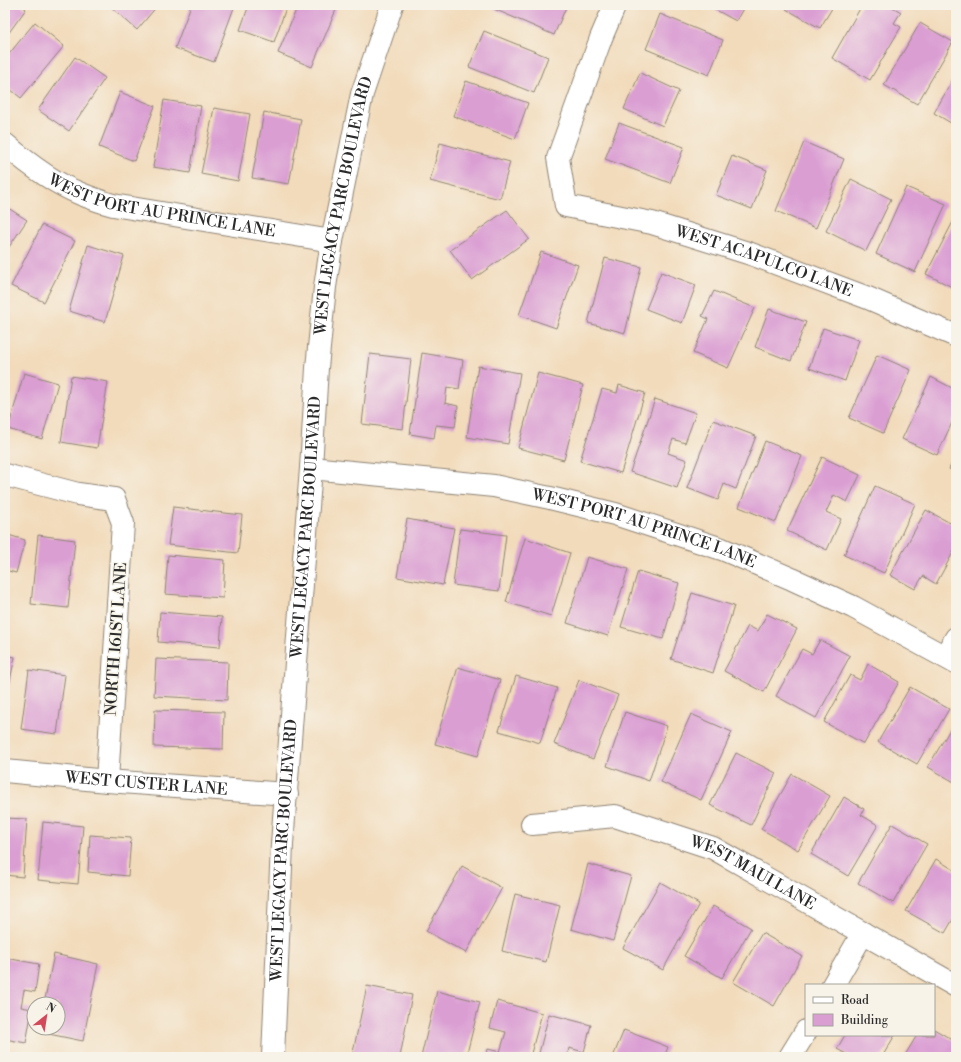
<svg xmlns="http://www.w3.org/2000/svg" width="961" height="1062" font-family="'Libre Bodoni',serif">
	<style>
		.building { fill: #da9ed3 }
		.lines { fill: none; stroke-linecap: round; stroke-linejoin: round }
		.minor-casing { stroke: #8e8373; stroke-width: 24 }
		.minor { stroke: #fff; stroke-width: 22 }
		.labels { text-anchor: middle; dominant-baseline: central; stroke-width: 3; stroke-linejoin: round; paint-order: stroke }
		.street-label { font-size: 16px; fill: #2b2b2b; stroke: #f7f3e8 }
	</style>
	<rect width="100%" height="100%" fill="#f7f3e8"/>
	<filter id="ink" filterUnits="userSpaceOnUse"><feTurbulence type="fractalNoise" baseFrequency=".025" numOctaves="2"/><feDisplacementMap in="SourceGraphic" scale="8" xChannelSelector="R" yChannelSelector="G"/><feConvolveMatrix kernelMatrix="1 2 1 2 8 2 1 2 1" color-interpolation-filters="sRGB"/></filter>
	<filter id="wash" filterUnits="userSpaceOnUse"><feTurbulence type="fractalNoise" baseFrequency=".012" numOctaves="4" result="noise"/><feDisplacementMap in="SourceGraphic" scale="16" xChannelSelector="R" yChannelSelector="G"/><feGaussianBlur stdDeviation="0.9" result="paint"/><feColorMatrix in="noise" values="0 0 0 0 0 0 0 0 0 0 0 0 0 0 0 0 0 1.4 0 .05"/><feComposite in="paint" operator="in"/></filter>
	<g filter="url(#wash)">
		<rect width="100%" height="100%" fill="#f2dbbb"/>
		<g id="blocks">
			<path class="building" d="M5 5H21L26 9 5 38Z
				M111 5H158L137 30 110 6Z
				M191 5H235L214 62 175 48Z
				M249 5H287L274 42 240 30Z
				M298 5H338L312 67 278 53Z
				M496 5H567L554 35 494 9Z
				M707 5H745L736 21Z
				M788 5H834L820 28 786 9Z
				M862 5H889L901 12 894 23 901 27 870 80 832 58Z
				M660 14 723 40 709 75 646 49Z
				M35 22 64 46 21 98 5 85V59Z
				M920 23 953 42 917 104 884 85Z
				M484 31 548 57 534 93 469 67Z
				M75 57 105 78 69 131 38 110Z
				M640 73 679 91 663 126 624 109Z
				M956 74V126L934 113Z
				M466 81 528 103 515 139 453 116Z
				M120 92 155 106 134 161 99 147Z
				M164 100 201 106 190 173 153 167Z
				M214 108 250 114 238 181 201 174Z
				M264 112 301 119 289 184 252 178Z
				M619 123 684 147 670 183 605 159Z
				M804 142 844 159 816 228 776 211Z
				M440 143 510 162 500 199 430 181Z
				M732 156 767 170 752 209 716 195Z
				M851 179 891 199 866 251 826 231Z
				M906 187 946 204 915 272 876 254Z
				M5 206 27 220 5 253Z
				M507 210 529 239 472 280 450 250Z
				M956 216V289L926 274Z
				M42 225 75 241 44 302 11 286Z
				M88 245 124 256 105 322 69 311Z
				M541 252 578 265 556 328 519 315Z
				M605 258 641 267 625 333 588 323Z
				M661 272 696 285 682 323 646 309Z
				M714 291 755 308 728 368 693 353 708 319 702 316Z
				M769 309 806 322 791 361 755 347Z
				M823 328 859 340 845 381 809 368Z
				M422 353 463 360 459 389 447 387 445 403 458 406 455 427 436 425 434 438 410 434Z
				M370 354 411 359 403 429 362 424Z
				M877 355 911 370 883 433 849 418Z
				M478 366 520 373 508 444 467 437Z
				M24 373 58 383 42 439 8 429Z
				M538 373 583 385 564 460 518 448Z
				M71 376 108 382 97 448 61 442Z
				M931 377 956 390V414L937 455 902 439Z
				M619 385 645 393 621 473 580 461 602 389 617 393Z
				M655 399 696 413 685 443 673 439 668 453 687 460 677 488 630 472Z
				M713 420 756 436 736 489 724 484 718 500 687 488Z
				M765 441 802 456 776 522 739 507Z
				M956 456V473L949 469Z
				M822 457 860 475 847 502 834 495 826 512 841 519 827 550 787 531Z
				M875 486 915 504 884 573 844 555Z
				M173 507 242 515 238 553 168 545Z
				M926 510 956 526V547L936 584 923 576 915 589 890 575Z
				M407 519 454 528 443 585 397 577Z
				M460 529 506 535 499 591 453 585Z
				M5 534 25 540 16 573 5 570Z
				M38 535 75 540 68 608 31 604Z
				M525 538 570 553 551 616 506 602Z
				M168 555 225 560 223 598 165 594Z
				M587 557 628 569 608 636 567 623Z
				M638 571 679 583 663 639 621 627Z
				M692 593 734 606 713 673 671 659Z
				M160 612 222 617 220 647 158 642Z
				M767 614 797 629 764 692 724 671 748 626 758 631Z
				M820 640 850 656 816 718 776 696 802 649 812 654Z
				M5 655 15 657 6 699H5Z
				M156 659 228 662 227 700 154 696Z
				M868 664 899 682 864 744 824 722 850 675 860 680Z
				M458 667 500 680 478 756 435 744Z
				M29 670 65 675 57 734 21 729Z
				M516 676 557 688 540 743 499 731Z
				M579 680 618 695 593 759 554 744Z
				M910 687 949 709 917 764 878 742Z
				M155 710 224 712 223 749 154 747Z
				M625 712 667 726 649 781 607 766Z
				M691 714 732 732 701 800 661 782Z
				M956 719V783L928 767Z
				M736 753 776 773 751 825 710 805Z
				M792 774 830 796 798 850 761 829Z
				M844 797 864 809 861 815 878 825 848 876 811 854Z
				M5 818 27 819 23 877 5 875Z
				M43 822 83 826 78 884 38 880Z
				M892 824 927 844 893 903 858 883Z
				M90 835 131 838 128 876 88 872Z
				M936 859 956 871V914L945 933 906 911Z
				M588 864 631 876 613 941 571 929Z
				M462 866 502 888 466 953 426 931Z
				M660 882 699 904 663 970 623 948Z
				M515 894 560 905 546 962 502 951Z
				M713 906 751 928 722 978 684 956Z
				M762 933 802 956 774 1006 733 982Z
				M54 954 98 964 83 1041 39 1032 40 1028H58V1004H44Z
				M5 958 39 964 35 992 24 990 21 1007 32 1009 26 1043 5 1039Z
				M367 986 412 995 400 1057H352Z
				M437 991 480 1002 466 1057H421Z
				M497 1001 542 1013 530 1057H486L488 1049 500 1052 506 1032 490 1028Z
				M549 1014 591 1025 584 1052 569 1048 567 1057H538Z
				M934 1029 956 1042V1057H904L917 1035H934Z
				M624 1030 668 1047 664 1057H613Z
				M845 1035H895L882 1057H852L837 1049Z"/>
		</g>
	</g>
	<g filter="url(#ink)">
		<use href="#blocks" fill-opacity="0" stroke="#8e8373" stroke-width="1"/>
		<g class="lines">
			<g class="minor-casing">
				<g id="minor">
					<path id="s1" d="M615 5 601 38 558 158 566 206 652 223 751 254 868 298 956 336"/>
					<path id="s2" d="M5 144C27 163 53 183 81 194 91 198 102 202 113 205L332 241"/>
					<path id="s3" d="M311 468 494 486 550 498 615 514 722 549 792 579 853 607 956 663"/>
					<path d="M5 475 78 494 114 499 123 523 107 781"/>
					<path d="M945 656 956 638"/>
					<path id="s4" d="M5 771 107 781 287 794"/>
					<path id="s5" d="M532 824 615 816 713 848 956 986"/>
					<path d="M833 985 863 933"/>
					<path id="s6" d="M273 1057 282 844 311 468 317 368 325 287 332 241 362 94 392 5"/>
					<path d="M790 1057 806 1031"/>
				</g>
			</g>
			<use href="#minor" class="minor"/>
		</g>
	</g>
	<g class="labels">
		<g class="street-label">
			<text stroke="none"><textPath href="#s2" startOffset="173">WEST PORT AU PRINCE LANE</textPath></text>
			<text stroke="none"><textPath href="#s6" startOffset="855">WEST LEGACY PARC BOULEVARD</textPath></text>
			<text stroke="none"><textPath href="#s1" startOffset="418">WEST ACAPULCO LANE</textPath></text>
			<text stroke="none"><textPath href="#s6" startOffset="531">WEST LEGACY PARC BOULEVARD</textPath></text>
			<text stroke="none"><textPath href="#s3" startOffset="340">WEST PORT AU PRINCE LANE</textPath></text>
			<text transform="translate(116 639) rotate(-86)">NORTH 161ST LANE</text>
			<text stroke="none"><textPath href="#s4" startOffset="142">WEST CUSTER LANE</textPath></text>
			<text stroke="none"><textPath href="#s6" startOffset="207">WEST LEGACY PARC BOULEVARD</textPath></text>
			<text stroke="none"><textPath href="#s5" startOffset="233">WEST MAUI LANE</textPath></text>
		</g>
	</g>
	<rect width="961" height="1062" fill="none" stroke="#f7f3e8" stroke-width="20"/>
	<rect x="805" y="984" width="130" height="52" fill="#f7f3e8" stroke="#a5a39c"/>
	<rect x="813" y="997" width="20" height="6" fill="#ffffff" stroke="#a5a39c"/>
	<text x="841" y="1004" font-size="12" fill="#2b2b2b">Road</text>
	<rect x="813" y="1014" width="20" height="12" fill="#da9ed3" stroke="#a5a39c"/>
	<text x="841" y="1024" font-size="12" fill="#2b2b2b">Building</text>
	<g transform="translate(46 1016) rotate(30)"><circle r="19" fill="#f7f3e8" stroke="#a5a39c"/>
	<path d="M0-3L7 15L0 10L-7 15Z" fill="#d1495b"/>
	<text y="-6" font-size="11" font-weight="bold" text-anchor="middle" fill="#2b2b2b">N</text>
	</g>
</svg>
